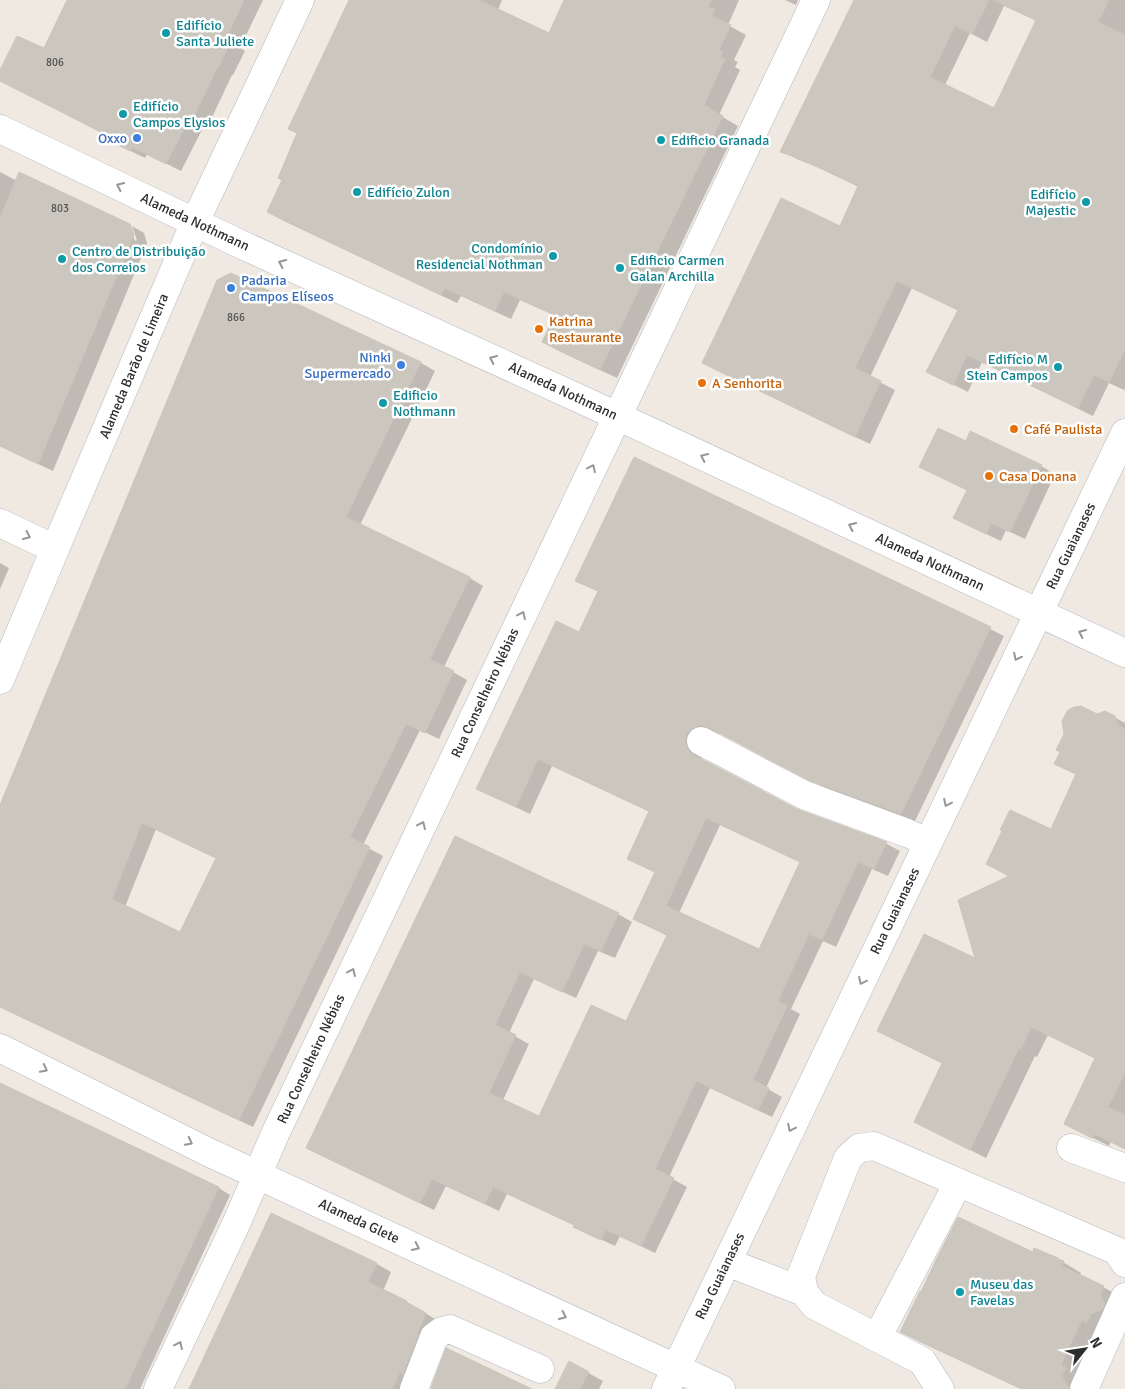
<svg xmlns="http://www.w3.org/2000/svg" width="1125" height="1389" font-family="Signika,sans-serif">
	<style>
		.shadow { fill: #0003; fill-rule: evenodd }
		.building { fill: #cbc7bf; stroke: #cbc5ba; fill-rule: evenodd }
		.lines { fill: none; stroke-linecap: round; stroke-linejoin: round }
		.minor-casing { stroke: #b4b7c1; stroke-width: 29 }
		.minor { stroke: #fff; stroke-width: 28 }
		.oneway { stroke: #969696 }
		.culture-dot { fill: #0f9aa8; stroke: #fff; stroke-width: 2 }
		.shop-dot { fill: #3f7fe0; stroke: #fff; stroke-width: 2 }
		.food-dot { fill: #e8710a; stroke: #fff; stroke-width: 2 }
		.labels { text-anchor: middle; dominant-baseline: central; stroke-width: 5; stroke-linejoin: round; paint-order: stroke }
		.number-label { font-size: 11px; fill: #555452 }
		.culture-label { font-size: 14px; fill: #0d838f; stroke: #fff; text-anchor: start }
		.shop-label { font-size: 14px; fill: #366cbe; stroke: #fff; text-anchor: end }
		.street-label { font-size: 14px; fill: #2e2e2e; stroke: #fff }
		.food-label { font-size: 14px; fill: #c56008; stroke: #fff; text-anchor: start }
	</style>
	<rect width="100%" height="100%" fill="#efe9e1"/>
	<path class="shadow" d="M68 0H263L240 48 245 51 233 75H232L206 130 203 128 181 171 147 154 145 158 118 145 104 134 0 80V73L45 50Z
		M351 0H502L498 10 549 34 566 0H739L728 25 746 35 734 60 738 62 735 67 740 70 719 115 738 126 617 378 559 351 543 342 556 316 520 300 511 319 461 296 457 303 284 221 268 212 284 180Z
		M785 0H798L796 5Z
		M856 0H1125V388L1124 390 1109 383 1093 416 982 362 968 392 928 372 959 311 912 288 870 377 895 390 870 444 718 371 703 363 840 228 859 187 817 167 797 159 782 151ZM1004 6 1037 21 995 109 945 85 970 33 987 42Z
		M0 172 17 181 129 225 135 241 137 240 132 226 144 233 147 243 53 471 0 446Z
		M231 274 421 363 435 371 360 525 470 578 483 586 444 667 467 680 439 739 420 730 363 845 383 856 253 1127 0 1007V810ZM156 829 217 859 181 934 125 907Z
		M971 433 1041 466 1055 474 1025 539 1006 530 1001 541 969 526 968 490 920 467 966 442Z
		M0 563 9 568 0 589Z
		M577 580 990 629 1004 636 915 821 825 788 723 734 714 733 699 751 702 759 706 762 796 810 887 844 900 851 888 876 872 869 836 947 823 941 791 1009 800 1014 766 1088 782 1097 772 1117 710 1088 669 1177 687 1187 655 1253 620 1236 615 1246 589 1234 575 1225 507 1194 499 1211 446 1186 434 1210 321 1155 456 838 618 914 632 922 615 958 598 951 576 998 534 979 509 1033 529 1044 503 1100 539 1117 627 1023 668 936 634 919 656 873 629 859 650 812 552 766 530 814 492 796 580 633 599 592ZM720 825 802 862 760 951 679 913Z
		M1097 716 1114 717 1125 723V1149L1111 1142 1109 1146 1081 1132 1096 1059 1048 1035 1037 1057 1035 1056 986 1158 915 1122 943 1063 977 960 1010 877 987 864 1051 831 1077 775 1055 763Z
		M0 1085 219 1188 230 1195 140 1389H0Z
		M272 1214 377 1264 391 1272 383 1291 407 1302 440 1322 415 1389H190Z
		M1033 1253 1058 1259 1081 1273 1080 1276 1103 1287 1121 1297 1080 1389H1021L920 1342 902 1332Z
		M570 1363 603 1381 599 1389H556Z"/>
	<path class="building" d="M67 0H244L226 39 231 41 218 68H217L191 123 188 121 166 164 132 147 130 151 102 137 103 133 0 81V70L17 36 44 48Z
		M349 0H479L549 33 564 0H712L708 7 715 9 712 16 731 25 719 50 723 52 720 57 725 59 704 105 723 116 600 370 542 342 555 315 504 292 495 311 445 288 441 295 267 212 282 180 278 178 297 133 288 129Z
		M854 0H989L972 34 955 26 930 77 994 108 1036 20 993 0H1109L1098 22 1125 35V350L1109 382 1094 375 1078 408 967 355 953 385 926 372 958 310 897 281 855 368 881 381 855 437 702 363 781 198 840 226 858 186 801 159 780 152Z
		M19 172 130 224 134 235 38 464 0 446V218Z
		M231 273 421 362 346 517 470 577 430 659 454 671 425 733 406 724 350 837 370 847 239 1120 0 1007V805L217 280ZM142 823 216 858 180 932 112 899Z
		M938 428 966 441 970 431 1042 465 1010 532 991 523 986 534 953 518 967 490 919 467Z
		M634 457 991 627 901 814 810 781 708 727 700 725 693 728 687 733 685 742 688 750 694 755 797 809 887 842 874 869 858 862 822 940 809 934 778 1001 787 1006 753 1080 769 1088 758 1110 696 1081 655 1169 674 1178 641 1246 606 1230 601 1240 573 1227 574 1225 493 1187 485 1204 432 1179 420 1203 306 1148 455 836 619 913 601 951 584 944 562 992 520 972 495 1025 516 1035 489 1093 539 1116 591 1005 626 1021 667 935 633 919 655 872 627 859 649 811 538 759 516 807 476 789 556 621 579 632 598 591 575 581ZM706 818 800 862 759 949 666 906Z
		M1081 706 1097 714 1105 711 1115 716 1118 725 1125 729V1072L1108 1107 1125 1115V1149L1095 1134 1092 1138 1064 1124 1095 1058 1031 1027 1021 1049 1019 1048 970 1150 914 1122 942 1063 877 1031 924 934 975 958 958 900 1009 876 986 864 1002 831 1000 830 1010 810 1051 829 1076 774 1054 764 1060 752 1056 750 1064 734 1062 721 1068 710 1074 707Z
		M0 1083 219 1187 125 1389H0Z
		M271 1213 377 1263 368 1282 407 1301 406 1302 426 1313 417 1334 418 1335 403 1374 400 1372 392 1389H189Z
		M958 1217 1033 1252 1034 1248 1058 1258V1259L1064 1261 1062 1266 1104 1286 1100 1295 1105 1304 1103 1309 1091 1314 1087 1323 1082 1320 1061 1365 1066 1368 1062 1376 1069 1389H1022L900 1332 920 1291 921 1292 936 1260Z
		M446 1348 532 1389H434L431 1388Z
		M569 1361 589 1372 580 1389H555Z"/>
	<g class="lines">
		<g class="minor-casing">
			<path id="minor" d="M0 129 238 243 589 403 1125 653
				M0 523 55 549
				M0 680 55 549 195 222 300 0
				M701 741 804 795 907 833 928 842
				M0 1048 208 1152 721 1389
				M1071 1148 1125 1168
				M727 1262 804 1292
				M877 1338 958 1183
				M158 1389 236 1224 276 1132 816 0
				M414 1389 434 1337 442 1331 450 1329 540 1369
				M666 1389 1125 433
				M940 1389 922 1361 814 1305 804 1292 801 1276 848 1158 859 1148 874 1146 1117 1251 1125 1263
				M1084 1389 1125 1297"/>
		</g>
		<use href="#minor" class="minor"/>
	</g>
	<defs><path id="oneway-chevron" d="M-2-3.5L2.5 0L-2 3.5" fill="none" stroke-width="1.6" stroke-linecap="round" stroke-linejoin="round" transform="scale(1.25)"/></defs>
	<g class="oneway">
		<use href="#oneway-chevron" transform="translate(120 186) rotate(-155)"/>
		<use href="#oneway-chevron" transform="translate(282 263) rotate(-155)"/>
		<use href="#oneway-chevron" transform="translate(493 359) rotate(-155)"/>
		<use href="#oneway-chevron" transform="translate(704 457) rotate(-155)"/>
		<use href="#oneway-chevron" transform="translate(592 468) rotate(-64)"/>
		<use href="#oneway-chevron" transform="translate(852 526) rotate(-155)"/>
		<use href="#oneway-chevron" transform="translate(27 536) rotate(25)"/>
		<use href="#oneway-chevron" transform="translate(522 615) rotate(-65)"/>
		<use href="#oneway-chevron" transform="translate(1082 633) rotate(-155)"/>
		<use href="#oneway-chevron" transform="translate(1017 657) rotate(116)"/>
		<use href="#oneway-chevron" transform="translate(947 803) rotate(116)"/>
		<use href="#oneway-chevron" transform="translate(422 825) rotate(-65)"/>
		<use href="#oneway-chevron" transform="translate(352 972) rotate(-65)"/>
		<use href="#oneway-chevron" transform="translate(862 981) rotate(116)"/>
		<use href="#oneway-chevron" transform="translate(44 1069) rotate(27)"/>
		<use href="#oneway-chevron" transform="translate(791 1128) rotate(116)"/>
		<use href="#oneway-chevron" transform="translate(189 1142) rotate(27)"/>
		<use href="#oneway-chevron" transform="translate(416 1247) rotate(25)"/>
		<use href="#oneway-chevron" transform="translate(563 1316) rotate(25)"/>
		<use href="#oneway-chevron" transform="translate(179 1345) rotate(-65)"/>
	</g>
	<g class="culture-dot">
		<circle cx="166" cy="33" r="5"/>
		<circle cx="123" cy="114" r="5"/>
		<circle cx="661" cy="140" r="5"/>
		<circle cx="357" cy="192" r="5"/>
		<circle cx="1086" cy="202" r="5"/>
		<circle cx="553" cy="256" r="5"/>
		<circle cx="62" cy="259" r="5"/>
		<circle cx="620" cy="268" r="5"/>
		<circle cx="1058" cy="367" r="5"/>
		<circle cx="383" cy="403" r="5"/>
		<circle cx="960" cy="1292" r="5"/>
	</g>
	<g class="shop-dot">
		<circle cx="137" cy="138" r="5"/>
		<circle cx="231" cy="288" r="5"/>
		<circle cx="401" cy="365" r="5"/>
	</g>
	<g class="food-dot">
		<circle cx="539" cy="329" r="5"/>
		<circle cx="702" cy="383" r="5"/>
		<circle cx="1014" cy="429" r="5"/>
		<circle cx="989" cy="476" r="5"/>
	</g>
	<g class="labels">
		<g class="number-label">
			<text x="55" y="62">806</text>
			<text x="60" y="208">803</text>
			<text x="236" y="317">866</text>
		</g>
		<g class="culture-label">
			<text x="176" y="25">Edifício<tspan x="176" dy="16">Santa Juliete</tspan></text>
			<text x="133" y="106">Edifício<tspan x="133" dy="16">Campos Elysios</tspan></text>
			<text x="671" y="140">Edificio Granada</text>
			<text x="367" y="192">Edifício Zulon</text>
			<text x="1076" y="194" text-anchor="end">Edifício<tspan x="1076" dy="16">Majestic</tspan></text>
			<text x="543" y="248" text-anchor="end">Condomínio<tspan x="543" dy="16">Residencial Nothman</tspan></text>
			<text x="72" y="251">Centro de Distribuição<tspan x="72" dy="16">dos Correios</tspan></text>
			<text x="630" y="260">Edificio Carmen<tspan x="630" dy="16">Galan Archilla</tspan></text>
			<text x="1048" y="359" text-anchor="end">Edifício M<tspan x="1048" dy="16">Stein Campos</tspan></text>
			<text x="393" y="395">Edificio<tspan x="393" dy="16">Nothmann</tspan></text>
			<text x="970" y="1284">Museu das<tspan x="970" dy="16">Favelas</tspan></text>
		</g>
		<g class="shop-label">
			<text x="127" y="138">Oxxo</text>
			<text x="241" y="280" text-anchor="start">Padaria<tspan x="241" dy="16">Campos Elíseos</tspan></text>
			<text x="391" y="357">Ninki<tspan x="391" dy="16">Supermercado</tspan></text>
		</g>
		<g class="street-label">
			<text transform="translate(195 222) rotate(25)">Alameda Nothmann</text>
			<text transform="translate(134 366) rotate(-67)">Alameda Barão de Limeira</text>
			<text transform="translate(563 391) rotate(25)">Alameda Nothmann</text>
			<text transform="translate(1071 546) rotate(-64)">Rua Guaianases</text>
			<text transform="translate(930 562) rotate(25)">Alameda Nothmann</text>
			<text transform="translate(485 693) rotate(-65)">Rua Conselheiro Nébias</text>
			<text transform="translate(895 911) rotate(-64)">Rua Guaianases</text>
			<text transform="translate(311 1059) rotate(-65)">Rua Conselheiro Nébias</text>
			<text transform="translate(359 1221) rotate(25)">Alameda Glete</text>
			<text transform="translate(720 1276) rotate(-64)">Rua Guaianases</text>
		</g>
		<g class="food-label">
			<text x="549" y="321">Katrina<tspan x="549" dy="16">Restaurante</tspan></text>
			<text x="712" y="383">A Senhorita</text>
			<text x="1024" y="429">Café Paulista</text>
			<text x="999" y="476">Casa Donana</text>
		</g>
	</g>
	<g transform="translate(1085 1349) rotate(60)" stroke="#ffffff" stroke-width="4" paint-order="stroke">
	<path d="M0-4L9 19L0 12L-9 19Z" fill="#2e2e2e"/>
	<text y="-8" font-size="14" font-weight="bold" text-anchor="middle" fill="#2e2e2e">N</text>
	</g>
</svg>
